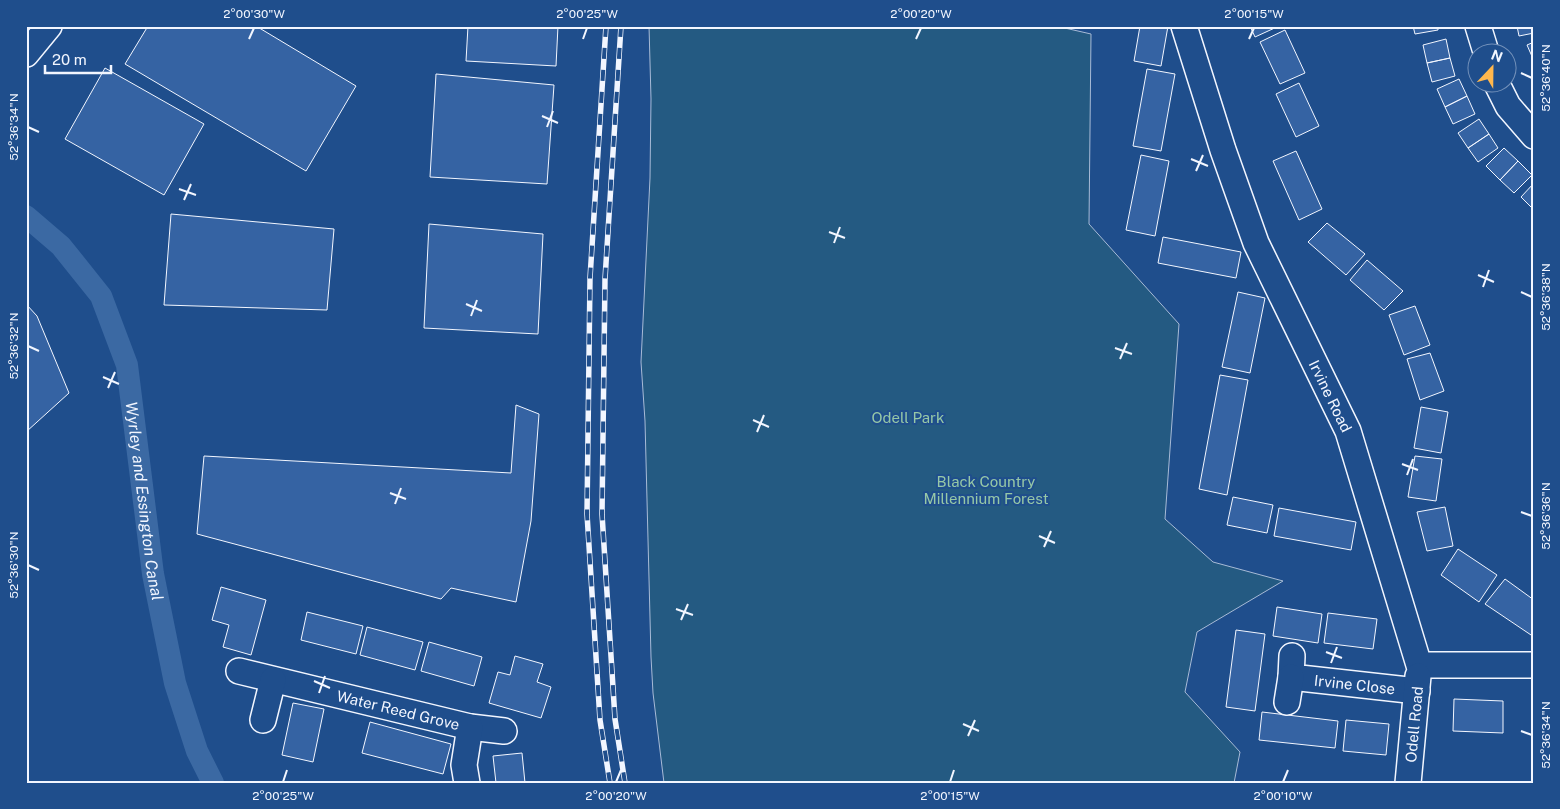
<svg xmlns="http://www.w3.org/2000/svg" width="1560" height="809" font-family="'Public Sans',sans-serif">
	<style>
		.green { fill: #245a82; stroke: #a8bbd7 }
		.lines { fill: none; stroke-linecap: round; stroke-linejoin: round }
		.canal { stroke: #3b69a3; stroke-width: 22 }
		.building { fill: #3563a3; stroke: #f2f6ff }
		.minor-casing { stroke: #f2f6ff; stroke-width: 28 }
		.minor { stroke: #1f4e8c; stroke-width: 25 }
		.rail-casing { stroke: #f2f6ff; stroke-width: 5.5 }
		.rail { stroke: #1f4e8c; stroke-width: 4; stroke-dasharray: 11; stroke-linecap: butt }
		.ticks { fill: none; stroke: #f2f6ff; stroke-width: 2 }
		.labels { text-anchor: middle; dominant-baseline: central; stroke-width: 4; stroke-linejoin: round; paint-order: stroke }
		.street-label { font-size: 15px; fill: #f2f6ff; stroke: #1f4e8c }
		.park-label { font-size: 15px; fill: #97c8a6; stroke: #1f4e8c }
		.water-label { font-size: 16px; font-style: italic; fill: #f2f6ff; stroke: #1f4e8c }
		.neatline { fill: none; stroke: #f2f6ff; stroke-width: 2 }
		.ticks-label { font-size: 12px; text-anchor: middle; fill: #f2f6ff }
	</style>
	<rect width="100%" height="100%" fill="#1f4e8c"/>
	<path class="green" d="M649 26H1056L1091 34 1089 224 1179 324 1165 519 1213 562 1283 581 1197 632 1185 692 1240 752 1234 783H664L653 693 651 657 645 421 641 362 650 178 651 99Z"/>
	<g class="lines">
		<path class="canal" id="s1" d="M26 216 61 246 101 296 127 365 153 574 175 683 197 751 213 783"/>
	</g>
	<path class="building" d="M148 26H256L356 86 306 171 125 64Z
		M468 26H558L556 66 466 61Z
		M1140 26H1168L1161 66 1134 61Z
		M1250 26H1279L1255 37Z
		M1413 26H1438V30L1415 34Z
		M1517 26H1534V33L1519 36Z
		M1285 30 1305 73 1280 84 1260 42Z
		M1446 39 1450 58 1427 63 1423 45Z
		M1534 42V61L1527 45Z
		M1450 58 1455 76 1432 82 1427 63Z
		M105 68 204 124 164 195 65 139Z
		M1147 69 1175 74 1161 151 1133 146Z
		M436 74 554 85 547 184 430 177Z
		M1459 79 1467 96 1445 107 1437 89Z
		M1299 83 1319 126 1296 137 1276 94Z
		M1467 96 1475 114 1453 124 1445 107Z
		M1479 119 1489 134 1468 148 1458 133Z
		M1489 134 1498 148 1478 162 1468 148Z
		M1504 148 1518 161 1500 180 1486 166Z
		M1296 151 1322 209 1299 220 1273 161Z
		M1141 155 1169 161 1155 236 1126 230Z
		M1518 161 1532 175 1514 193 1500 180Z
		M1534 183V210L1521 197Z
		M171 214 334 229 327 310 164 305Z
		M1327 223 1365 254 1346 275 1308 242Z
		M429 224 543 234 538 334 424 328Z
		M1163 237 1241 252 1236 278 1158 263Z
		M1367 260 1403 291 1384 310 1350 280Z
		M1238 292 1265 298 1250 373 1222 367Z
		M26 304 37 316 69 393 26 432Z
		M1415 306 1430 345 1404 355 1389 315Z
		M1430 353 1444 391 1420 400 1407 359Z
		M1220 375 1248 380 1227 495 1199 489Z
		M516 405 539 414 531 521 516 602 451 588 441 599 197 534 204 456 511 473Z
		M1421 407 1448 412 1441 453 1414 448Z
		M1415 456 1442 459 1436 501 1408 497Z
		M1233 497 1273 505 1267 533 1227 525Z
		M1445 507 1453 546 1427 551 1417 512Z
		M1279 508 1356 522 1351 550 1274 536Z
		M1458 549 1497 575 1479 602 1441 575Z
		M1505 579 1534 600V637L1485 604Z
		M221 587 266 600 251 655 223 647 229 625 212 620Z
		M1277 607 1322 614 1318 643 1273 636Z
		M307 612 363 626 356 654 301 640Z
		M1328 613 1377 619 1373 649 1324 643Z
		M367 627 423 642 415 670 360 655Z
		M1236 630 1265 634 1255 711 1226 707Z
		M429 642 482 657 474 686 421 671Z
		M515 656 543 664 537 682 551 687 541 718 489 703 498 672 510 675Z
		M1454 699 1503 701V733L1453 731Z
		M293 703 324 709 313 762 282 755Z
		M1262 712 1338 721 1335 748 1259 740Z
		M1346 720 1389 724 1386 755 1343 751Z
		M370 722 451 744 443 774 362 753Z
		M522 753 525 783H496L493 756Z"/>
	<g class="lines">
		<g class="minor-casing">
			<g id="minor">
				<path id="s2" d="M1184 26 1223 150 1256 243 1348 431 1419 665H1534"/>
				<path d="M1478 26 1486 52"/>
				<path d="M26 54 49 26"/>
				<path d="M1496 82 1508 106 1534 136"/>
				<path id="s3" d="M1292 656 1291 677 1417 691"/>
				<path id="s4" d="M239 671 470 727 504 731"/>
				<path d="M1287 702 1291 677"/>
				<path d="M263 720 273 680"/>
				<path d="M467 783 464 765 470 727"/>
				<path id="s5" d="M1408 783 1418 676"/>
			</g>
		</g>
		<use href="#minor" class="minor"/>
		<g class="rail-casing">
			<path id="rail" d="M606 26 590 278 587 514 600 720 610 783
				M621 26 605 279 602 514 615 719 625 783"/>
		</g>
		<use href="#rail" class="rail"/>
	</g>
	<path class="ticks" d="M249 39 254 28M583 39 587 28M916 39 921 28M1249 39 1254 28M1521 73 1532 78M542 116 558 123M28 127 39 132M547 127 553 111M1191 159 1208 166M1196 171 1203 155M179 189 196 195M184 200 191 184M829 232 845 238M834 243 840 227M1478 275 1494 282M1483 287 1489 270M1521 292 1532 297M466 304 482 311M471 316 477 300M28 346 39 351M1115 348 1132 354M1120 359 1127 343M103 377 119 384M108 388 115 372M753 420 769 427M757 432 764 415M1402 464 1418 470M1407 475 1413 459M390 493 406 499M395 504 401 488M1521 512 1532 516M1039 536 1055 543M1044 547 1051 531M28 565 39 570M676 609 693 615M681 620 688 604M1326 652 1342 658M1331 663 1337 647M314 681 330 688M319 693 325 676M963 724 979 731M1521 731 1532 735M968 736 975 720M283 782 287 770M616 782 621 770M950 782 954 770M1283 782 1288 770"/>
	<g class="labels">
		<g class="street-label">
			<text stroke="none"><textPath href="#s2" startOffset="399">Irvine Road</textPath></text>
			<text stroke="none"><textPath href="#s3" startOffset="85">Irvine Close</textPath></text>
			<text stroke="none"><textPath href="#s4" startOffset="164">Water Reed Grove</textPath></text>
			<text stroke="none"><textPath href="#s5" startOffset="59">Odell Road</textPath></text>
		</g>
		<g class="park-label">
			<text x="908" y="417">Odell Park</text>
			<text x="986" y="481">Black Country<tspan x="986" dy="17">Millennium Forest</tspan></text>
		</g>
		<g class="water-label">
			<text stroke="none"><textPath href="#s1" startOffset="321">Wyrley and Essington Canal</textPath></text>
		</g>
	</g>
	<rect width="1560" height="809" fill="none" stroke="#1f4e8c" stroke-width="55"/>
	<g transform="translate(1492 68) rotate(22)"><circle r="24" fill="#1f4e8c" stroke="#7391ba"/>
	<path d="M0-4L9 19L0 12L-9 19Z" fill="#ffb74d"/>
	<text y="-8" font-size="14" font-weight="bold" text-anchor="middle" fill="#f2f6ff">N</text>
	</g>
	<path d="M45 65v8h66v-8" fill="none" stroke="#f2f6ff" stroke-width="2.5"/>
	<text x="52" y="65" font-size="15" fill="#f2f6ff" stroke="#1f4e8c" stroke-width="4" paint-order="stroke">20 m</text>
	<rect x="28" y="28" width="1504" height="754" class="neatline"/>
	<g class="ticks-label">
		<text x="254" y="18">2°00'30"W</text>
		<text x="587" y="18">2°00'25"W</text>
		<text x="921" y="18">2°00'20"W</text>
		<text x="1254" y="18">2°00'15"W</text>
		<text transform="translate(1546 78) rotate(-90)" y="4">52°36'40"N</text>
		<text transform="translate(14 127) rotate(-90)" y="4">52°36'34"N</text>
		<text transform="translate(1546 297) rotate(-90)" y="4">52°36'38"N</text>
		<text transform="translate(14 346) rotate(-90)" y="4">52°36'32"N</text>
		<text transform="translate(1546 516) rotate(-90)" y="4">52°36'36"N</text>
		<text transform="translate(14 565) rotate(-90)" y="4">52°36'30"N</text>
		<text transform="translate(1546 735) rotate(-90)" y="4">52°36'34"N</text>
		<text x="283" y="800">2°00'25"W</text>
		<text x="616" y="800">2°00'20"W</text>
		<text x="950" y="800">2°00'15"W</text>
		<text x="1283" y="800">2°00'10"W</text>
	</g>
</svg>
